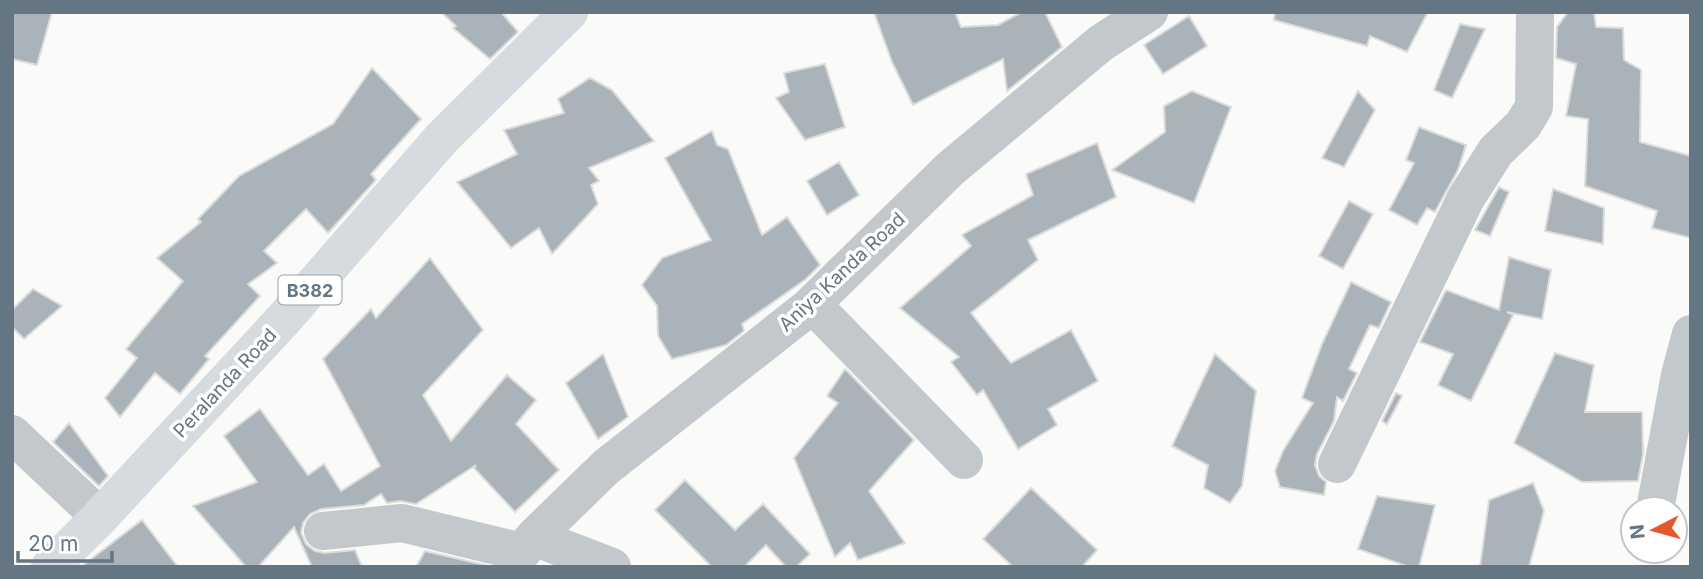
<svg xmlns="http://www.w3.org/2000/svg" width="1703" height="579" font-family="Inter,sans-serif">
	<style>
		.building { fill: #aab3b9; stroke: #dcdcda; stroke-width: 2 }
		.lines { fill: none; stroke-linecap: round; stroke-linejoin: round }
		.minor { stroke: #c3c8cc; stroke-width: 38 }
		.major { stroke: #d6dbdf; stroke-width: 38 }
		.labels { text-anchor: middle; dominant-baseline: central; stroke-width: 7; stroke-linejoin: round; paint-order: stroke }
		.shield { fill: #fff; stroke: #939fa8; stroke-width: 2 }
		.shield-label { font-size: 18px; font-weight: bold; fill: #657683 }
		.street-label { font-size: 19px; fill: #657683; stroke: #fff }
	</style>
	<rect width="100%" height="100%" fill="#fafaf8"/>
	<path class="building" d="M12 12H52L37 65 12 59Z
		M441 12H501L518 32 490 59 453 28 456 26Z
		M874 12H955L961 27 998 25 1022 12H1045L1062 47 1007 91 1003 59 913 105 892 62Z
		M1275 12H1428L1407 52 1370 36 1367 46 1274 20Z
		M1568 12H1594L1596 27 1623 28 1624 60 1641 70 1640 142 1691 156V238L1652 228 1657 211 1585 186 1588 119 1566 116 1576 64 1556 58 1557 27Z
		M1189 16 1207 46 1163 74 1144 45Z
		M1460 24 1485 29 1452 98 1434 90Z
		M825 64 845 127 805 140 776 98 789 92 784 73Z
		M372 68 421 119 371 174 376 180 328 233 306 209 264 251 277 263 248 284 260 296 205 356 209 359 180 394 155 373 120 417 105 398 137 358 126 349 183 281 157 258 201 222 198 219 239 176 333 124Z
		M590 78 612 90 654 141 589 168 599 181 591 185 598 204 552 254 539 228 511 248 457 182 517 154 504 130 564 113 558 99Z
		M1192 91 1231 107 1194 203 1112 170 1165 132 1164 106Z
		M1358 91 1375 110 1344 167 1322 158Z
		M1419 127 1466 145 1458 170 1435 212 1427 208 1417 225 1389 210 1414 163 1406 160Z
		M712 131 717 145 728 149 762 235 787 217 820 265 806 279 742 324 744 331 726 345 672 359 658 336 657 306 642 285 662 258 711 240 665 158Z
		M1097 143 1116 197 1028 240 1038 260 971 313 1011 363 1071 330 1098 381 1048 409 1057 425 1018 449 983 390 977 395 951 362 959 357 900 308 971 246 962 235 1033 195 1026 174Z
		M839 162 859 195 827 215 807 181Z
		M1499 187 1509 192 1490 236 1475 230Z
		M1553 189 1604 208 1603 244 1545 231Z
		M1349 201 1373 214 1343 269 1319 256Z
		M1509 257 1551 270 1542 319 1507 312 1513 315 1471 401 1438 385 1453 354 1420 342 1446 290 1499 310Z
		M430 258 483 330 423 395 451 441 507 375 536 400 516 424 559 470 515 512 474 468 476 465 416 504 400 501 387 503 381 494 364 505 321 509 310 514 303 523 301 533 306 544 315 551 325 553 355 550 362 567H312L294 527 258 567H246L193 506 257 482 224 436 260 409 308 475 324 464 341 491 380 466 323 359 371 309 376 318Z
		M1351 282 1391 302 1379 328 1370 325 1349 369 1357 373 1343 401 1337 397 1334 421 1317 454 1315 465 1319 476 1326 482 1324 495 1280 487 1275 471 1283 451 1313 403 1302 398 1322 344Z
		M33 289 62 306 24 339 12 327V310Z
		M1555 353 1594 365 1585 412H1642L1643 454 1638 481 1582 482 1514 443Z
		M603 354 628 417 598 439 566 383Z
		M1215 354 1256 391 1242 486 1230 503 1204 488 1208 465 1172 446Z
		M845 369 914 440 869 491 905 543 858 560 850 543 835 557 794 458 838 403 827 396Z
		M1396 393 1402 396 1387 424 1382 421Z
		M69 423 108 476 99 486 53 442Z
		M685 480 735 530 763 504 810 554 796 567H786L766 545 744 567H712L655 510Z
		M1533 483 1544 511 1529 567H1480L1489 500Z
		M1031 488 1097 550 1082 567H1013L983 539Z
		M1377 496 1435 505 1419 567H1409L1358 549Z
		M142 520 178 567H81L82 566Z
		M425 551 489 566V567H416Z"/>
	<g class="lines">
		<path class="minor" d="M812 304 964 460
			M12 434 100 517
			M1337 464 1466 198 1496 151 1523 125 1534 107 1535 12
			M1656 504 1680 375 1691 334
			M323 531 402 523 522 552
			M534 537 612 567
			M510 567 534 537 606 467 808 308 950 169 1101 43 1149 12"/>
		<path class="major" d="M50 567 100 517 283 320 442 138 569 12"/>
	</g>
	<g class="labels">
		<rect class="shield" x="278.5" y="275.5" width="63" height="29" rx="5"/>
		<g class="shield-label">
			<text x="310" y="290">B382</text>
		</g>
		<g class="street-label">
			<text transform="translate(842 272) rotate(-43)">Aniya Kanda Road</text>
			<text transform="translate(225 383) rotate(-47)">Peralanda Road</text>
		</g>
	</g>
	<rect width="1703" height="579" fill="none" stroke="#657683" stroke-width="28"/>
	<g transform="translate(1654 530) rotate(264)"><circle r="33" fill="#ffffff" stroke="#c1c8cd" stroke-width="2"/>
	<path d="M0-5L12 26L0 18L-12 26Z" fill="#e4572e"/>
	<text y="-10" font-size="19" font-weight="bold" text-anchor="middle" fill="#657683">N</text>
	</g>
	<path d="M18 551v10h94v-10" fill="none" stroke="#657683" stroke-width="3.5"/>
	<text x="28" y="551" font-size="21" fill="#657683" stroke="#ffffff" stroke-width="5" paint-order="stroke">20 m</text>
</svg>
